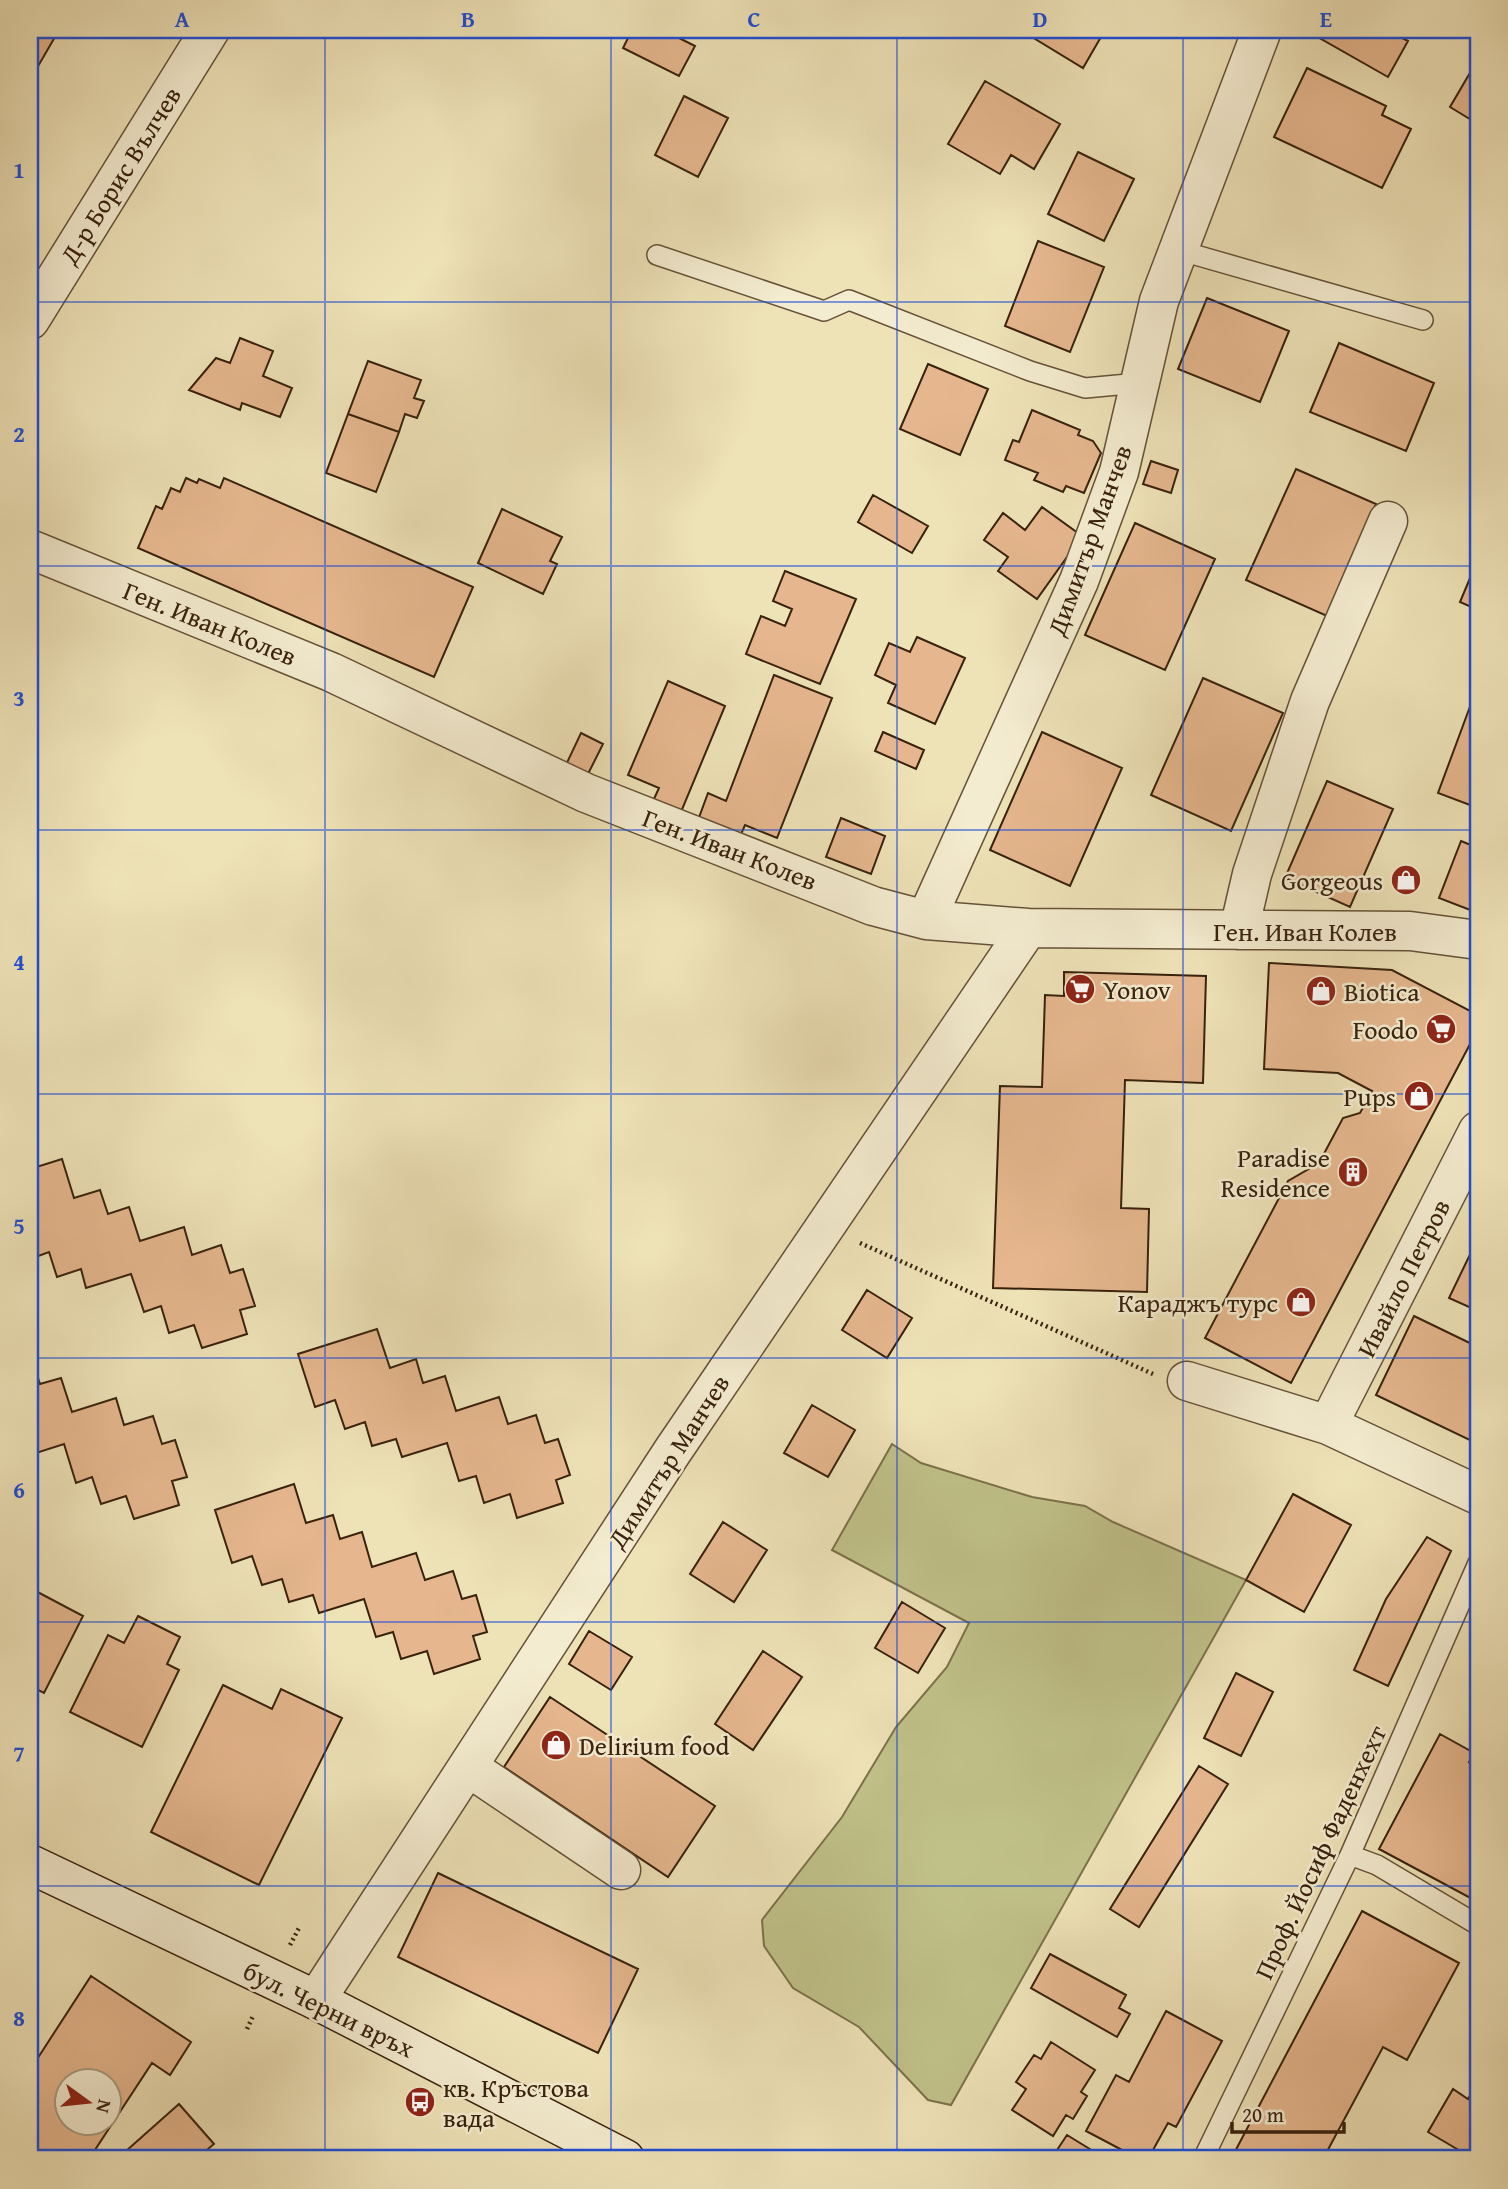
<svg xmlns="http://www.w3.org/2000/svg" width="1508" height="2189" font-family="'Gentium Book Plus',serif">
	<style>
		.green { fill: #c0c189; stroke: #7c714b; stroke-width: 2 }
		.building { fill: #e6b78e; stroke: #38210d; stroke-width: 2; fill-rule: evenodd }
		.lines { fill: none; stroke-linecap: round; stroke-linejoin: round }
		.lane-casing { stroke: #665138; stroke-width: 22 }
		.street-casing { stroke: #665138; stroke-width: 41 }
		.secondary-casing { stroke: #38210d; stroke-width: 41 }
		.path { stroke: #38210d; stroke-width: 4.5; stroke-dasharray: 2 3.5; stroke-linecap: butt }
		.lane { stroke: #f4ecd0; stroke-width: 19 }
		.street { stroke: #f4ecd0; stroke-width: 38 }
		.secondary { stroke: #f4ecd0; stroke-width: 38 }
		.grid { fill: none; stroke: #1d4ed8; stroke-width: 2; stroke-opacity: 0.55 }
		.labels { text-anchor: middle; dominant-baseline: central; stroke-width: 5; stroke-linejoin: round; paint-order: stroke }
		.street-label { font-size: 26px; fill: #38210d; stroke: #f4ecd0 }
		.poi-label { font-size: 26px; fill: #38210d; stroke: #f4ecd0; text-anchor: end }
		.neatline { fill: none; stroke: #1d4ed8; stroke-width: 2.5 }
		.grid-label { font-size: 23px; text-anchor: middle; font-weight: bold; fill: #1d4ed8 }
	</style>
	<rect width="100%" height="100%" fill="#eee2b7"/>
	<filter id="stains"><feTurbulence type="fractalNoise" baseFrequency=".00286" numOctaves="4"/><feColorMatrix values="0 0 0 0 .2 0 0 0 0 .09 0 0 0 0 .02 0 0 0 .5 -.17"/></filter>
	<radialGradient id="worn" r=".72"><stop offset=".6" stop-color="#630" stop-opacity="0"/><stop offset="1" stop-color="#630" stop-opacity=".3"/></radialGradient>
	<path class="green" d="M892 1444 921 1463 1032 1497 1085 1506 1113 1522 1246 1580 951 2105 928 2100 859 2027 793 1988 764 1946 762 1920 842 1817 896 1727 947 1667 969 1623 832 1550Z"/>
	<path class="building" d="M30 30H59L30 80Z
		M632 30H683L679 38 695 46 679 76 623 48Z
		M1030 30H1105L1083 68 1027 34Z
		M1310 30H1387L1408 41 1388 77 1309 32Z
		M1474 66 1478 69V124L1450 107Z
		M1307 68 1386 106 1382 115 1411 129 1382 188 1274 137Z
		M985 81 1060 124 1034 169 1011 155 1000 174 948 144Z
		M684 96 728 118 698 177 655 155Z
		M1078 152 1134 179 1104 241 1048 214Z
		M1038 241 1104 267 1070 352 1005 326Z
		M1207 298 1289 331 1260 402 1178 369Z
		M240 338 273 351 263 376 292 388 280 417 242 403 240 410 189 390 216 358 230 363Z
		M1339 343 1434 383 1406 451 1310 412Z
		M368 361 421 380 414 398 424 401 417 418 405 414 399 432 348 414Z
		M928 364 988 389 960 455 900 429Z
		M1032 410 1080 430 1078 435 1093 441 1101 453 1084 493 1066 486 1063 492 1034 480 1038 473 1005 460 1013 440 1019 442Z
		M348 414 399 432 376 492 326 473Z
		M1151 461 1178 470 1171 493 1143 484Z
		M1296 469 1376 504 1327 616 1246 580Z
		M186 478 197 483 199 479 220 488 224 478 473 587 434 677 138 548 156 506 162 509 171 488 180 492Z
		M873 495 928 526 912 553 858 522Z
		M1042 507 1082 536 1037 599 998 571 1008 557 984 540 1003 513 1025 530Z
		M502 509 562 537 550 561 557 564 543 594 478 563Z
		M1135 523 1215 559 1165 670 1085 635Z
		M1478 559V610L1460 602Z
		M785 571 856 599 820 684 746 654 761 616 785 626 792 609 773 601Z
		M917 637 965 658 935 724 888 703 896 685 875 675 889 643 910 652Z
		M774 675 832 698 777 838 745 825 739 839 697 823 708 793 726 801Z
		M1203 678 1283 713 1231 831 1151 795Z
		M668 681 725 706 676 824 648 812 659 788 628 775Z
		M1478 685V808L1438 793Z
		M883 732 924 750 916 769 875 751Z
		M1042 732 1122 768 1070 886 990 850Z
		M581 733 603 744 585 780 564 769Z
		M1327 781 1393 809 1350 907 1285 878Z
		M841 818 885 836 871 874 826 857Z
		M1461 841 1478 848V913L1439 898Z
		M1269 963 1392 970 1478 1015V1029L1291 1383 1205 1338 1288 1181 1319 1163 1343 1118 1360 1113 1372 1091 1338 1073 1264 1069Z
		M1064 972 1206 976 1203 1083 1125 1080 1121 1208 1149 1209 1147 1292 993 1288 1000 1086 1042 1087 1045 995 1064 996Z
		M62 1159 74 1198 100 1190 108 1214 129 1207 140 1241 184 1227 192 1255 221 1245 230 1273 243 1269 255 1306 240 1310 247 1334 202 1348 194 1325 169 1333 161 1306 144 1312 131 1274 86 1288 81 1269 57 1277 49 1252 30 1259V1169Z
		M1478 1238V1311L1449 1298Z
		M867 1290 912 1318 887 1358 842 1330Z
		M1414 1316 1478 1347V1444L1376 1395Z
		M377 1329 390 1368 416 1359 423 1383 445 1376 456 1411 499 1397 508 1424 536 1415 545 1443 558 1439 570 1475 556 1480 563 1503 517 1518 510 1494 484 1503 476 1476 459 1481 447 1443 402 1457 396 1439 372 1446 365 1422 345 1429 335 1400 315 1407 298 1354Z
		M32 1360 40 1384 61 1378 72 1412 116 1398 124 1425 153 1416 162 1444 175 1440 187 1477 172 1481 179 1505 134 1519 126 1496 101 1504 92 1477 76 1483 64 1444 30 1455V1361Z
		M812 1405 855 1430 828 1477 784 1453Z
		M294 1484 306 1523 333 1515 340 1539 362 1532 372 1567 416 1553 425 1580 453 1571 462 1599 476 1595 487 1632 473 1636 480 1659 434 1674 427 1651 401 1659 393 1632 376 1637 364 1599 319 1613 313 1595 289 1602 282 1579 262 1585 252 1556 232 1563 215 1510Z
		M1293 1494 1351 1525 1304 1612 1246 1580Z
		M723 1522 767 1550 734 1602 690 1574Z
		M1427 1537 1451 1551 1388 1686 1354 1670 1386 1599Z
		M30 1588 83 1616 44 1693 30 1686Z
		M902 1602 945 1628 918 1673 875 1648Z
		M138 1616 180 1637 167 1664 179 1670 142 1747 70 1712 108 1635 124 1643Z
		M589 1631 632 1657 611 1690 569 1664Z
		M763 1651 802 1677 753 1750 715 1724Z
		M1236 1673 1273 1692 1241 1756 1204 1738Z
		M223 1685 272 1709 281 1689 342 1718 259 1885 151 1832Z
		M550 1697 715 1806 668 1877 504 1767Z
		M1440 1734 1474 1753 1469 1762 1478 1767V1902L1379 1849Z
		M1199 1766 1228 1784 1139 1927 1110 1909Z
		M438 1873 638 1969 598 2053 398 1957Z
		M1362 1911 1459 1963 1407 2060 1383 2047 1323 2159H1231Z
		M1050 1954 1126 1995 1119 2008 1130 2014 1117 2037 1031 1988Z
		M91 1976 191 2042 170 2075 152 2063 89 2159H30V2070ZM66 2080H108V2122H66Z
		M1166 2011 1222 2041 1176 2127 1168 2123 1148 2159H1139L1086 2131 1116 2075 1129 2082Z
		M1051 2042 1095 2070 1081 2092 1087 2096 1073 2119 1066 2115 1053 2136 1012 2110 1026 2089 1016 2082 1034 2055 1041 2059Z
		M1478 2082V2159H1474L1428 2132 1453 2089 1468 2099Z
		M179 2104 214 2144 196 2159H117Z
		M1067 2135 1106 2159H1051Z"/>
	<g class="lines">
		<g class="lane-casing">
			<path id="lane" d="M1178 250 1423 320
				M657 255 824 311 849 300 1030 371 1085 388 1139 383
				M1350 1855 1377 1865 1478 1925
				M1203 2159 1350 1855 1478 1563"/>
		</g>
		<g class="street-casing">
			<path id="street" d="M30 320 210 30
				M30 549 331 672 586 793 873 906 926 920 1028 928 1410 931 1478 940
				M926 920 1079 581 1119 472 1159 301 1262 30
				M1239 930 1252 874 1310 701 1388 521
				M1187 1381 1328 1425 1478 1495
				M1328 1425 1478 1131
				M468 1767 621 1870
				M316 2000 672 1452 1028 928"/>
		</g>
		<g class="secondary-casing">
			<path id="secondary" d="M30 1864 316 2000 625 2159"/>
		</g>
		<path class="path" d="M860 1243 1153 1374
			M290 1945 299 1928
			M247 2029 253 2016"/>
		<use href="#lane" class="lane"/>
		<use href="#street" class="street"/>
		<use href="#secondary" class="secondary"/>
	</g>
	<path class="grid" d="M325 30V2159M611 30V2159M897 30V2159M1183 30V2159M30 302H1478M30 566H1478M30 830H1478M30 1094H1478M30 1358H1478M30 1622H1478M30 1886H1478"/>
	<defs>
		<g id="shop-disc" transform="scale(1.575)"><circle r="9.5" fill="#8f2418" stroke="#f4ecd0"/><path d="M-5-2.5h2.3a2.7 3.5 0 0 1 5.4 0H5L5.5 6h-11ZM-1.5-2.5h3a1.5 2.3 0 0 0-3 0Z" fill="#fff"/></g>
		<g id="supermarket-disc" transform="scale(1.575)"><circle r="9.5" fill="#8f2418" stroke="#f4ecd0"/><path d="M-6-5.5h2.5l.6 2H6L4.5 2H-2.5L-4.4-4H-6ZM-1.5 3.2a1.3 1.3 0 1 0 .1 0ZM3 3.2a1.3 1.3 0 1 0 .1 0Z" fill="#fff"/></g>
		<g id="building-disc" transform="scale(1.575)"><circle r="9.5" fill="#8f2418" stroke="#f4ecd0"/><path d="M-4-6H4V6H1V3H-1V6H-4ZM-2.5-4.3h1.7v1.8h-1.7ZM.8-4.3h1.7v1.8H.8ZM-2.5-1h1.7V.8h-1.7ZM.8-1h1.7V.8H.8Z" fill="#fff"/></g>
		<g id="bus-disc" transform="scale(1.575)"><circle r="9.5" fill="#8f2418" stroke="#f4ecd0"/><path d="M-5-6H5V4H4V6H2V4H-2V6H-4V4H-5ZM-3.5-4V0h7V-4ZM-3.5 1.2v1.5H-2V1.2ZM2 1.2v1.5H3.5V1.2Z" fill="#fff"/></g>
	</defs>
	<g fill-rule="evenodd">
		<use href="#shop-disc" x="1406" y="880"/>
		<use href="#supermarket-disc" x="1080" y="989"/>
		<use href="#shop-disc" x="1321" y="991"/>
		<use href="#supermarket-disc" x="1441" y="1029"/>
		<use href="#shop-disc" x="1419" y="1096"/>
		<use href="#building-disc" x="1353" y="1172"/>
		<use href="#shop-disc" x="1301" y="1302"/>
		<use href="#shop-disc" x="556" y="1745"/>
		<use href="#bus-disc" x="420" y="2102"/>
	</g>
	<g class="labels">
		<g class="street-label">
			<text transform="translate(120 175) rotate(-58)">Д-р Борис Вълчев</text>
			<text transform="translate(1089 540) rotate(-70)">Димитър Манчев</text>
			<text transform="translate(210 623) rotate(22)">Ген. Иван Колев</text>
			<text transform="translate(730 849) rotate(21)">Ген. Иван Колев</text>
			<text x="1305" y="931">Ген. Иван Колев</text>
			<text transform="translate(1403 1278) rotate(-63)">Ивайло Петров</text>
			<text transform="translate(668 1461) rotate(-57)">Димитър Манчев</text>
			<text transform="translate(1320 1852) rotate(-65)">Проф. Йосиф Фаденхехт</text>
			<text transform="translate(329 2009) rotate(26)">бул. Черни връх</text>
		</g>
		<g class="poi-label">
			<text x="1383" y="880">Gorgeous</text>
			<text x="1103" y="989" text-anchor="start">Yonov</text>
			<text x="1344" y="991" text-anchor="start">Biotica</text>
			<text x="1418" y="1029">Foodo</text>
			<text x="1396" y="1096">Pups</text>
			<text x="1330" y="1157">Paradise<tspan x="1330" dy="30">Residence</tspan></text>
			<text x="1278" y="1302">Караджъ турс</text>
			<text x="579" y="1745" text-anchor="start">Delirium food</text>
			<text x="443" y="2087" text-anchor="start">кв. Кръстова<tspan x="443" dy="30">вада</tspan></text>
		</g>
	</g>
	<rect width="1508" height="2189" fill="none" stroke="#eee2b7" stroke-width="77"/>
	<g transform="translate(88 2102) rotate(105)"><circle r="33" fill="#f4ecd0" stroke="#a99b82" stroke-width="2"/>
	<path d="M0-5L12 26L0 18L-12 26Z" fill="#8f2418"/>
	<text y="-10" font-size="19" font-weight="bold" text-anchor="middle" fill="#38210d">N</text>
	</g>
	<path d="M1232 2122v10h112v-10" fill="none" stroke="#38210d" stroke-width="3.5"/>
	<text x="1242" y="2122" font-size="21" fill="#38210d" stroke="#f4ecd0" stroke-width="5" paint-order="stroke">20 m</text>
	<rect x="38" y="38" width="1432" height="2112" class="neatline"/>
	<g class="grid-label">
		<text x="182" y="27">A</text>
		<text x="468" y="27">B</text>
		<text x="754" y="27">C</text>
		<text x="1040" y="27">D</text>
		<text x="1326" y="27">E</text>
		<text x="19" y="178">1</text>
		<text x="19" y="442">2</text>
		<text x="19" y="706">3</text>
		<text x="19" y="970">4</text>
		<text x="19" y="1234">5</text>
		<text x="19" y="1498">6</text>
		<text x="19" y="1762">7</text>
		<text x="19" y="2026">8</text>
	</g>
	<rect width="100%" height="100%" filter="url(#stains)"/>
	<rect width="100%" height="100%" fill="url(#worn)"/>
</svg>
